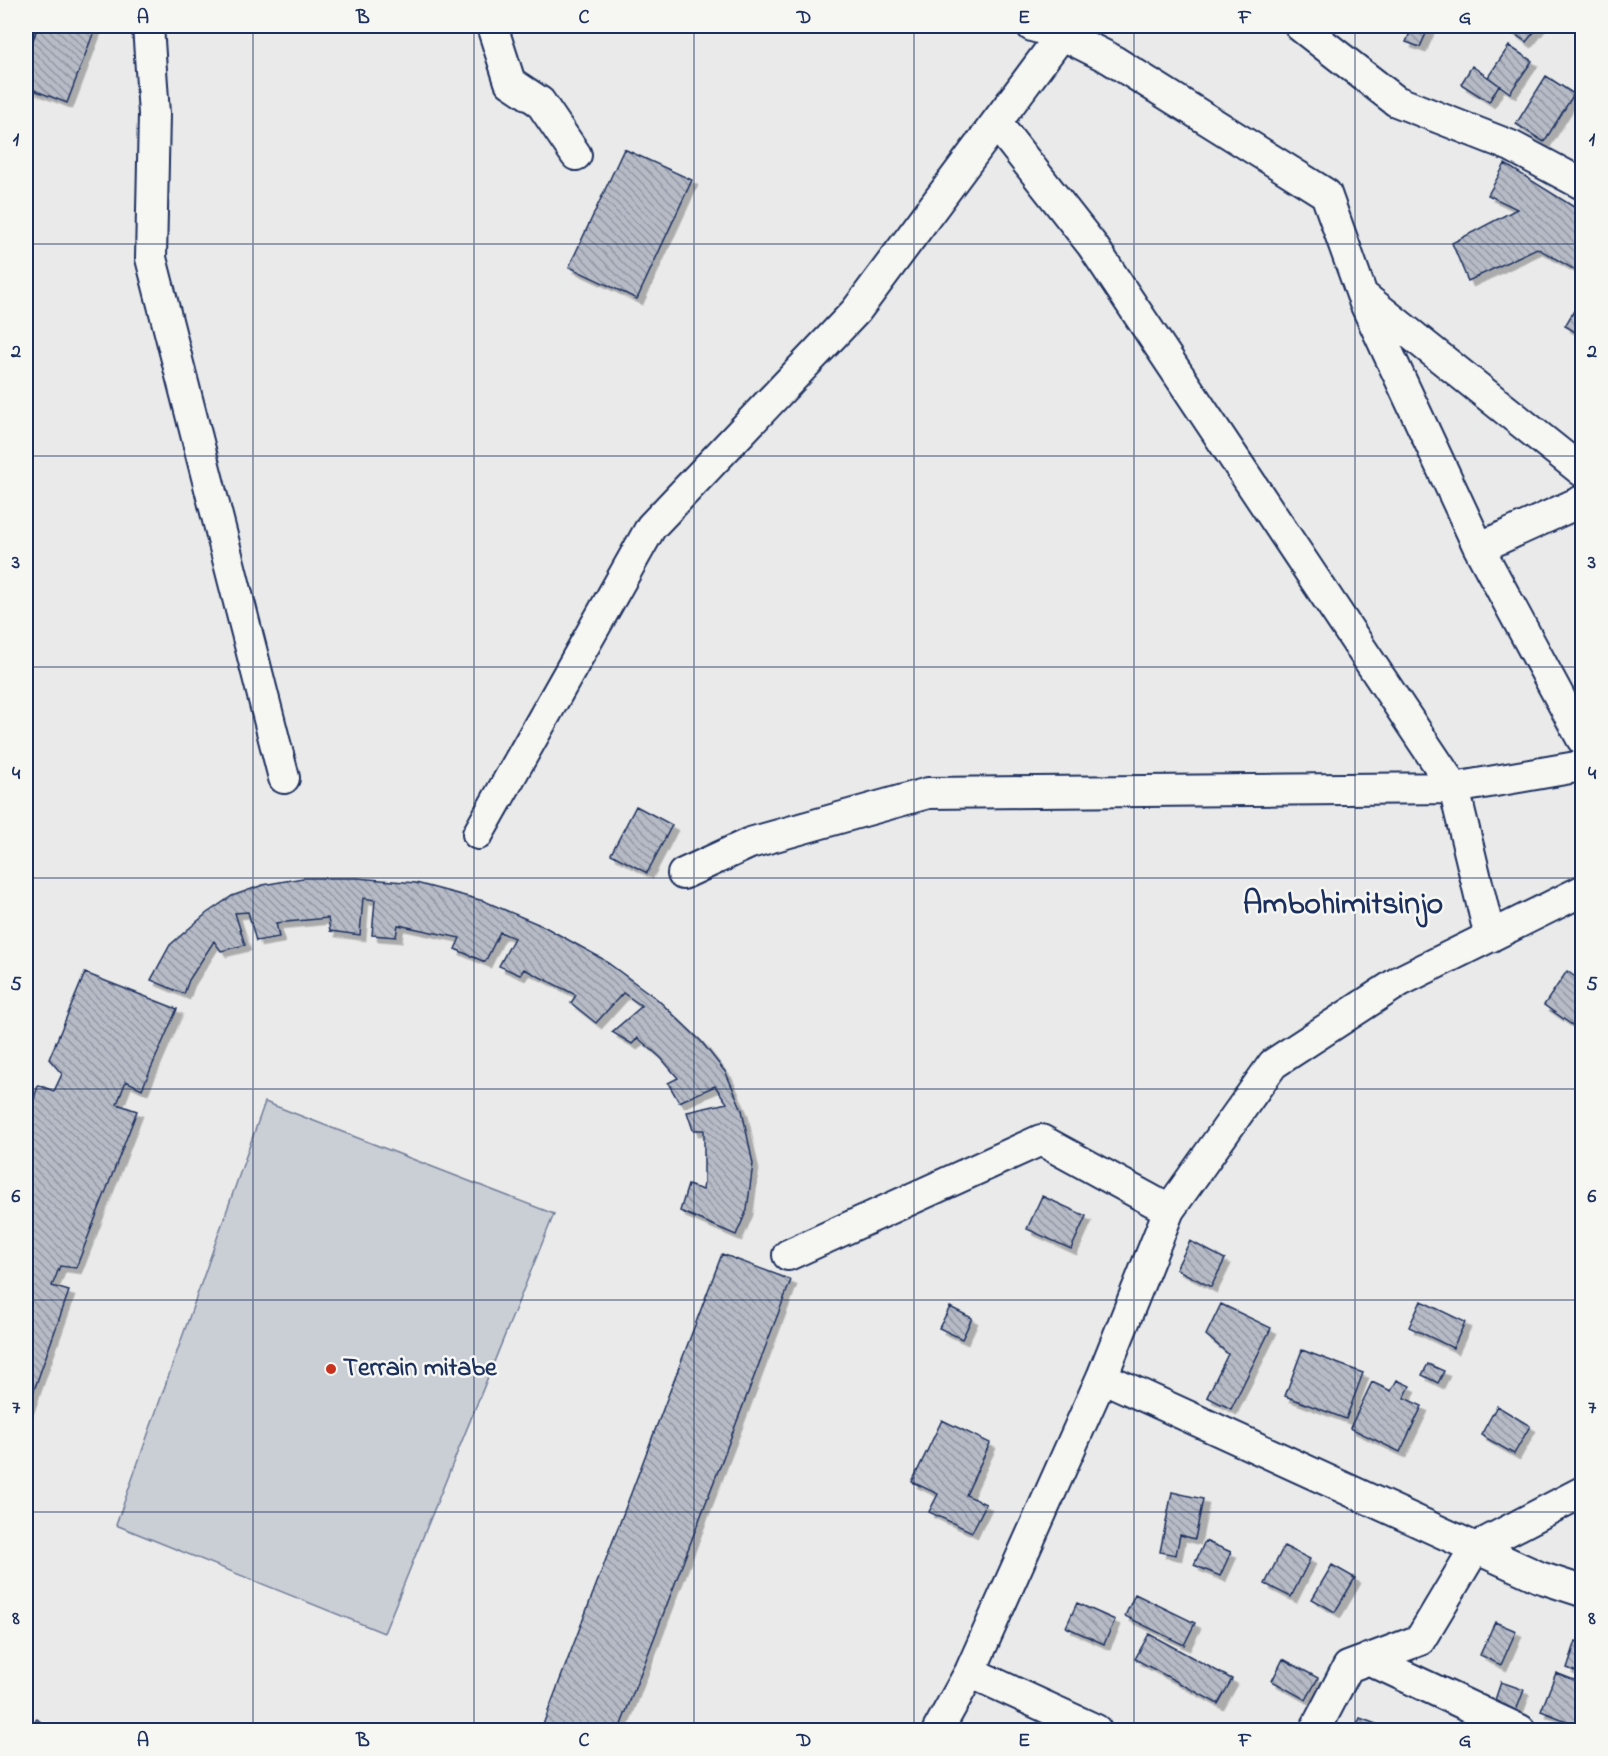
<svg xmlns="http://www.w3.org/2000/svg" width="1608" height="1756" font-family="'Indie Flower',sans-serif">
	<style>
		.pitch { fill: #caced5; stroke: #727e9a; stroke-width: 1.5 }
		.building { fill: url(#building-back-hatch); stroke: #1b2f5e; stroke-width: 1.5; filter: url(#shadow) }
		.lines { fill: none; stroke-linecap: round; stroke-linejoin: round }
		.minor-casing { stroke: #1b2f5e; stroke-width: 34 }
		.minor { stroke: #f6f6f2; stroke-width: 30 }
		.grid { fill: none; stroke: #1b2f5e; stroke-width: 1.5; stroke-opacity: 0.55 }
		.poi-dot { fill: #c8321e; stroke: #f6f6f2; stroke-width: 2 }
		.labels { text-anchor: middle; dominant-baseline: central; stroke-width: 5; stroke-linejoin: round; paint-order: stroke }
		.poi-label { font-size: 26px; font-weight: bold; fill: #1b2f5e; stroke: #f6f6f2; text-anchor: start }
		.district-label { font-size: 32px; font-weight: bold; fill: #1b2f5e; stroke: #f6f6f2 }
		.neatline { fill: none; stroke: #1b2f5e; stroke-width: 2 }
		.grid-label { font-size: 20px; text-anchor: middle; font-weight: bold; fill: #1b2f5e }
	</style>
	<defs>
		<pattern id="building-back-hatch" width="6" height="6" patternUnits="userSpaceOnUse" patternTransform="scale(1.5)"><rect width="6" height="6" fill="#b6bbc6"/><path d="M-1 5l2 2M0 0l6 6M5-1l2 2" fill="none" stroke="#9398a4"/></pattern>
		<filter id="shadow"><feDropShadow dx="5.5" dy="5.5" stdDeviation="0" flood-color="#0004"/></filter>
	</defs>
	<rect width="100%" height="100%" fill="#e9eae9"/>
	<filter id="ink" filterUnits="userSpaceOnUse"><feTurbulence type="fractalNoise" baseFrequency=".0167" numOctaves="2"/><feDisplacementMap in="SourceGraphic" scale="12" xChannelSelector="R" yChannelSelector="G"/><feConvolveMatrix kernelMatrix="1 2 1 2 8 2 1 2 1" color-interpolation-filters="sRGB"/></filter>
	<g filter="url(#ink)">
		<path class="pitch" d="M265 1102 554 1214 384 1633 116 1525Z"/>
		<path class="building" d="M26 26 37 27 26 59Z
			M38 26H96L67 103 26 87V60Z
			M1413 26H1420L1428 29 1420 47 1406 42Z
			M1504 26H1539L1526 42Z
			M1509 46 1532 61 1510 93 1488 77Z
			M1472 66 1499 85 1489 102 1461 84Z
			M1546 76 1574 94 1544 142 1516 124Z
			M624 149 692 180 637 299 569 267Z
			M1505 164 1582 212V274L1537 248 1468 281 1452 243 1517 209 1488 195Z
			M1582 297V336L1565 326Z
			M636 806 672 825 647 873 611 854Z
			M303 878H357L416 883 484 901 545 927 601 958 657 999 701 1041 726 1073 742 1110 753 1164 747 1210 736 1235 680 1211 688 1185 703 1190 704 1180V1130H693L687 1112 727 1103 715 1086 679 1102 668 1083 678 1078 661 1058 638 1038 632 1044 612 1032 642 1006 623 993 596 1023 571 1003 576 995 524 969 520 975 499 966 514 938 500 932 485 962 455 949 460 938 398 925 396 937 372 935 375 900 363 898 360 935 330 931 328 918 276 923 279 937 256 941 248 912 235 913 245 945 221 951 214 941 189 980 184 994 151 980 170 945 207 913 232 896 263 885Z
			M1567 971 1582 982V1032L1544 1005Z
			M85 973 177 1009 142 1089 126 1081 117 1104 137 1111 76 1268 60 1266 52 1286 69 1291 26 1413V1127L38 1085 54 1091 62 1074 49 1059Z
			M1042 1196 1086 1216 1071 1249 1027 1229Z
			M1190 1241 1225 1259 1211 1287 1176 1269Z
			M722 1254 791 1280 619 1730H541Z
			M1421 1301 1465 1322 1453 1348 1409 1327Z
			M1221 1304 1271 1328 1231 1409 1207 1397 1228 1354 1206 1335Z
			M950 1307 972 1318 962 1339 939 1328Z
			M1302 1350 1363 1373 1346 1419 1285 1396Z
			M1428 1364 1444 1371 1438 1383 1422 1375Z
			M1397 1380 1410 1386 1404 1398 1422 1406 1400 1452 1350 1428 1372 1382 1391 1391Z
			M1497 1406 1530 1426 1514 1454 1481 1435Z
			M942 1420 990 1443 966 1495 986 1504 972 1532 929 1512 938 1494 912 1482Z
			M1172 1492 1203 1499 1195 1539 1180 1535 1176 1555 1160 1552Z
			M1205 1541 1231 1552 1220 1576 1194 1565Z
			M1284 1546 1310 1559 1291 1597 1265 1584Z
			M1332 1565 1355 1578 1335 1612 1312 1599Z
			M1135 1594 1195 1623 1184 1645 1125 1616Z
			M1077 1603 1115 1620 1104 1644 1066 1627Z
			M1495 1622 1516 1631 1501 1665 1480 1655Z
			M1149 1634 1232 1679 1218 1704 1135 1659Z
			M1576 1641 1582 1643V1674L1567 1668Z
			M1283 1659 1318 1678 1306 1700 1272 1681Z
			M1556 1673 1582 1683V1727L1541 1711Z
			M1501 1682 1524 1690 1516 1711 1494 1703Z
			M1360 1718 1392 1730H1355Z
			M37 1719 51 1730H26V1720L31 1726Z"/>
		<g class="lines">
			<g class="minor-casing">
				<path id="minor" d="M148 26 154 114 151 258 284 778
					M492 26 510 82 540 102 576 155
					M1032 26 1063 35 1109 58 1326 194 1362 295 1582 471
					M1300 26 1396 101 1511 146 1582 184
					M997 124 1092 245 1454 788 1490 937
					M1364 301 1479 548 1582 739
					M1479 548 1582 501
					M478 834 651 527 856 311 1068 26
					M683 874 750 843 928 793 1454 788 1582 766
					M788 1255 1041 1140 1169 1210 1273 1064 1400 981 1582 891
					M1102 1377 1539 1577 1582 1591
					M1368 1659 1520 1730
					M970 1672 1096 1730
					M938 1730 970 1672 1102 1377 1169 1210
					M1315 1730 1348 1667 1420 1640 1475 1548 1582 1492"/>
			</g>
			<use href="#minor" class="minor"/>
		</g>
	</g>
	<path class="grid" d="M253 26V1730M474 26V1730M694 26V1730M914 26V1730M1134 26V1730M1355 26V1730M26 244H1582M26 456H1582M26 667H1582M26 878H1582M26 1089H1582M26 1300H1582M26 1512H1582"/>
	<circle class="poi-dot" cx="331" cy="1369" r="6"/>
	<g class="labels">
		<g class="poi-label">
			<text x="343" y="1369">Terrain mitabe</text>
		</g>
		<g class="district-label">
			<text x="1343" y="905">Ambohimitsinjo</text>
		</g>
	</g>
	<rect width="1608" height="1756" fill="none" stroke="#f6f6f2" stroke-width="66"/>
	<rect x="33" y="33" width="1542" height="1690" class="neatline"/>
	<g class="grid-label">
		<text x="143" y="23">A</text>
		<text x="363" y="23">B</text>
		<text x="584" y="23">C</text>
		<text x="804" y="23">D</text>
		<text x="1024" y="23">E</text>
		<text x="1245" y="23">F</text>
		<text x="1465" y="23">G</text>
		<text x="16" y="145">1</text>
		<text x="1592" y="145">1</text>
		<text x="16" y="357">2</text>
		<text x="1592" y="357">2</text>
		<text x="16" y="568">3</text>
		<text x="1592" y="568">3</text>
		<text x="16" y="779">4</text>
		<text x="1592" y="779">4</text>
		<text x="16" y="990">5</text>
		<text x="1592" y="990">5</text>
		<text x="16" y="1202">6</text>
		<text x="1592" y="1202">6</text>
		<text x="16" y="1413">7</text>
		<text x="1592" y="1413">7</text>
		<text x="16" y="1624">8</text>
		<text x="1592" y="1624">8</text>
		<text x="143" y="1746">A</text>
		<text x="363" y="1746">B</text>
		<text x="584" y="1746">C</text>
		<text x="804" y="1746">D</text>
		<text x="1024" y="1746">E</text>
		<text x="1245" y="1746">F</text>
		<text x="1465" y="1746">G</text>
	</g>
</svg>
